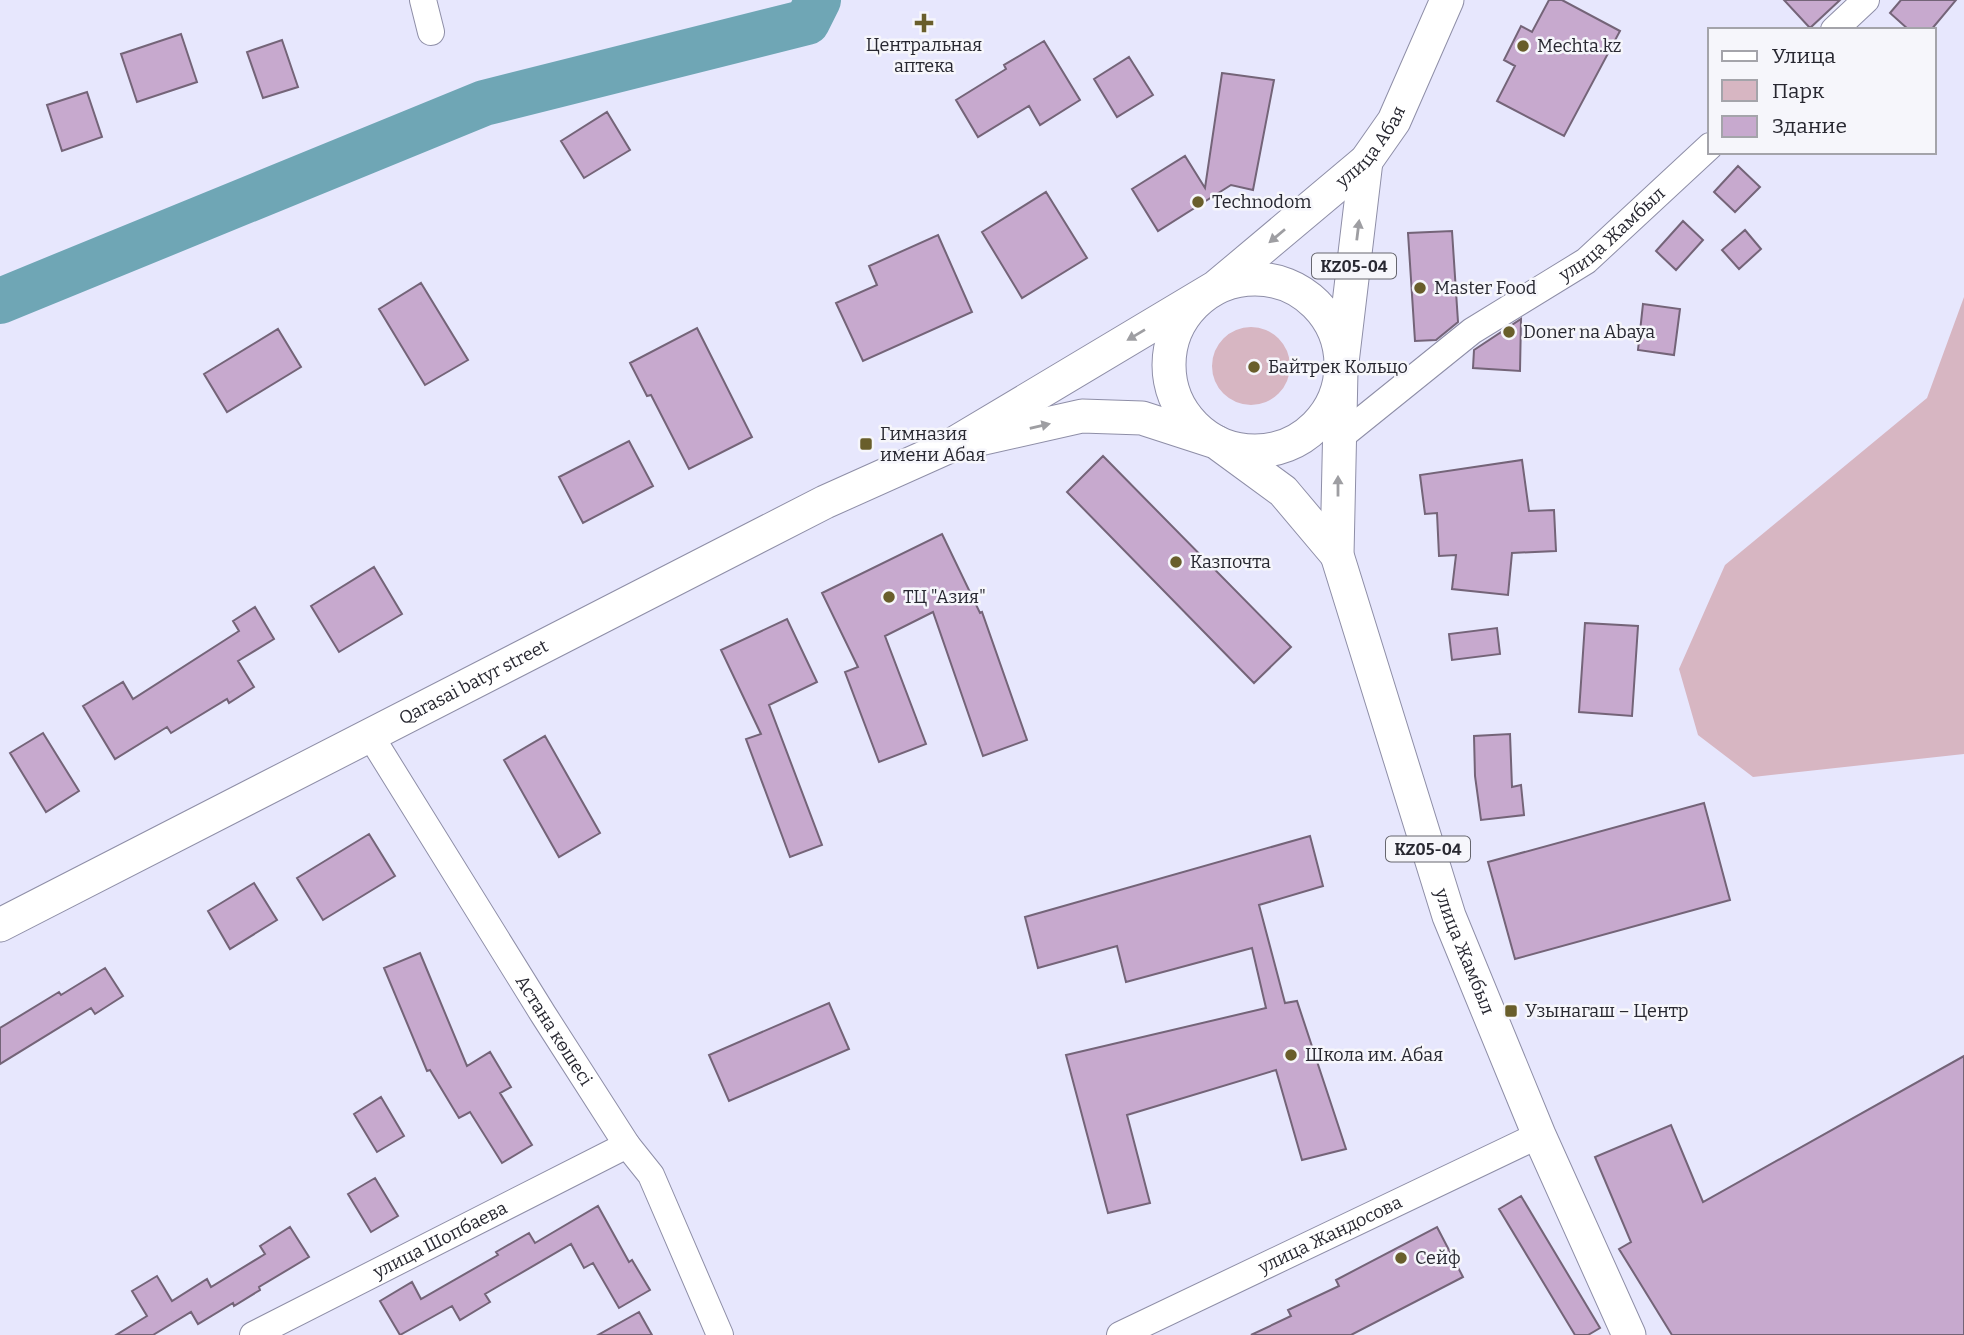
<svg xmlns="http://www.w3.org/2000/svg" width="1964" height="1335" font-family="Bitter,serif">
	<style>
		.green { fill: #d7b6c2 }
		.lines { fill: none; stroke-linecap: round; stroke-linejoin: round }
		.river { stroke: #6fa6b5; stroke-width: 46 }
		.building { fill: #c7a9ce; stroke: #746478; stroke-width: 2 }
		.minor-casing { stroke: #8e8ea7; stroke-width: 28 }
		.major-casing { stroke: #8e8ea7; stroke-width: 35 }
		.minor { stroke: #fff; stroke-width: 26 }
		.major { stroke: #fff; stroke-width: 33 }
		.oneway { fill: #9e9ea2 }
		.poi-dot { fill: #695e2b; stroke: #f6f6fb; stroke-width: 2.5 }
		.labels { text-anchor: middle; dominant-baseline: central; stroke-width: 5; stroke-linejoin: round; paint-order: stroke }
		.shield { fill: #f6f6fb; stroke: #66666e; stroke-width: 2 }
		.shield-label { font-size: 16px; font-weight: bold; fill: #282831 }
		.poi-label { font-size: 18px; fill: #282831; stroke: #f6f6fb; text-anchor: start }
		.street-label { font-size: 18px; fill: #282831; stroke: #f6f6fb }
	</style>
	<rect width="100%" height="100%" fill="#e7e7fd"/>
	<path class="green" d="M1964 297V754L1753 777 1698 735 1679 669 1725 565 1927 398Z
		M1212 366a39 39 0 1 1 78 0a39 39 0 1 1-78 0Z"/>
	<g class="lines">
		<path class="river" d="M0 301 484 103 807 22 818 0"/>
	</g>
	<path class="building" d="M1549 0H1562L1620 31 1564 136 1497 101 1515 66 1504 60 1521 26 1532 32Z
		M1784 0H1840L1810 28Z
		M1901 0H1956L1931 30H1909L1890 13Z
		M181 34 197 82 137 102 121 54Z
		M282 40 298 87 263 98 247 52Z
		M1044 41 1080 100 1040 125 1029 106 978 137 956 100 1006 69 1004 65Z
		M1129 57 1153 95 1117 117 1094 79Z
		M1222 73 1274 80 1253 190 1231 185 1158 231 1132 189 1185 156 1205 188Z
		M87 92 102 137 62 151 47 105Z
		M607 112 630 150 584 178 561 141Z
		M1738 166 1760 187 1735 212 1714 192Z
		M1046 192 1087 258 1022 298 982 232Z
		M1683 221 1703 240 1676 270 1656 251Z
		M1745 230 1761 249 1739 269 1722 250Z
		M1452 231 1458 322 1436 340 1415 341 1408 233Z
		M938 235 972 312 863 361 836 303 877 285 869 266Z
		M421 283 468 360 425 385 379 309Z
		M1643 304 1680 309 1674 355 1638 350Z
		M1521 319 1520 371 1473 368 1474 350Z
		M697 328 752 437 689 469 651 395 647 396 630 363Z
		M278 329 301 367 227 412 204 374Z
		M629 441 653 486 583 523 559 477Z
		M1103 456 1291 647 1254 683 1067 492Z
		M1522 460 1529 511 1554 510 1556 551 1512 553 1508 595 1452 589 1456 555 1439 556 1437 513 1425 514 1420 475Z
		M942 534 980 613 982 612 1027 740 983 756 933 612 885 636 926 744 879 762 845 672 858 667 822 593Z
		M374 567 402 614 339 652 311 606Z
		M255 607 274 639 238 661 254 687 229 703 227 699 171 733 167 727 115 759 83 706 123 682 133 699 239 631 233 621Z
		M787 619 817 682 769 705 822 845 790 857 746 739 761 734 721 650Z
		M1585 623 1638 626 1632 716 1579 712Z
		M1497 628 1500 654 1452 660 1449 634Z
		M43 733 79 791 46 812 10 753Z
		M1510 734 1512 787 1521 785 1524 815 1481 820 1475 776 1474 736Z
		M545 736 600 833 559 857 504 760Z
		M1704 803 1730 900 1515 959 1488 862Z
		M369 834 395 876 323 920 297 878Z
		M1310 836 1323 886 1259 905 1285 1003 1297 1001 1346 1149 1302 1160 1276 1070 1127 1115 1150 1203 1108 1213 1066 1055 1266 1008 1252 948 1126 982 1117 946 1038 968 1025 917Z
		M254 883 277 920 230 949 208 911Z
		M420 953 467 1066 490 1052 511 1087 500 1093 532 1145 502 1163 470 1112 459 1118 430 1070 427 1071 384 968Z
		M105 968 123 996 95 1014 91 1008 0 1064V1028L59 992 61 995Z
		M829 1003 849 1049 729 1101 709 1055Z
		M1964 1056V1335H1672L1619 1249 1631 1242 1595 1157 1671 1125 1703 1202Z
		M381 1097 404 1136 377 1152 354 1114Z
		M375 1178 398 1216 371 1232 348 1194Z
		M1521 1196 1600 1328 1588 1335H1575L1499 1209Z
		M598 1206 629 1262 632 1260 650 1290 619 1308 593 1263 584 1268 571 1244 485 1294 490 1302 460 1320 452 1306 400 1335 380 1301 412 1282 421 1299 498 1255 496 1252 529 1233 535 1243Z
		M290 1227 309 1257 259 1287 260 1290 234 1306 233 1303 198 1324 191 1312 153 1335H116L147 1316 132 1291 157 1276 172 1301 207 1279 211 1287 265 1254 260 1246Z
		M1437 1227 1463 1277 1351 1335H1251L1291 1316 1288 1310 1339 1286 1336 1280Z
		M639 1312 652 1335H598Z"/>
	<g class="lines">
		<g class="minor-casing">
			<g id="minor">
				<path d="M423 0 431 32"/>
				<path d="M1834 30 1866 0"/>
				<path id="s1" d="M1338 439 1472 331 1586 261 1710 146"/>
				<path id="s2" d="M370 735 543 1014 627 1145 651 1175 720 1335"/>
				<path id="s3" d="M253 1335 627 1145"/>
				<path id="s4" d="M1120 1335 1539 1135"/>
			</g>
		</g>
		<g class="major-casing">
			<g id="major">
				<path id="s5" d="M1366 161 1341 371 1337 555 1449 916 1539 1135 1629 1335"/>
				<circle cx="1255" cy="365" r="86"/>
				<path d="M980 439 1082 416 1142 418 1216 442 1283 491 1337 555"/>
				<path id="s6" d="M0 925 825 502 950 446 1216 287 1366 161 1394 121 1447 0"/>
			</g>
		</g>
		<use href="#minor" class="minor"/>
		<use href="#major" class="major"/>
	</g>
	<defs><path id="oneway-solid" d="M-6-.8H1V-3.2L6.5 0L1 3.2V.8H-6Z" transform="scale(1.75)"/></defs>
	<g class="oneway">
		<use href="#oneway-solid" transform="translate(1358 230) rotate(-83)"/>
		<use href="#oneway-solid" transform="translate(1277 236) rotate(140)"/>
		<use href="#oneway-solid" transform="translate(1136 335) rotate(149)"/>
		<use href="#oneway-solid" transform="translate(1040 426) rotate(-13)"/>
		<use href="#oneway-solid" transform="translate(1338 486) rotate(-90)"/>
	</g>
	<g class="poi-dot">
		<path d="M920.5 12.5h7v7h7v7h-7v7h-7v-7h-7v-7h7z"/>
		<circle cx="1523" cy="46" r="7"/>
		<circle cx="1198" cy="202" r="7"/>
		<circle cx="1420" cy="288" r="7"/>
		<circle cx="1509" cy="332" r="7"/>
		<circle cx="1254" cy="367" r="7"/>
		<rect x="859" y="437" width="14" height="14" rx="3.5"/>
		<circle cx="1176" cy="562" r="7"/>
		<circle cx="889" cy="597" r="7"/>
		<rect x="1504" y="1004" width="14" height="14" rx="3.5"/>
		<circle cx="1291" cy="1055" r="7"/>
		<circle cx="1401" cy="1258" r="7"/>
	</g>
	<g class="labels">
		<g class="shield">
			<rect x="1312" y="253.5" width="84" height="25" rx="5"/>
			<rect x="1386" y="836.5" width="84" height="25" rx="5"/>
		</g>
		<g class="shield-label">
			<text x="1354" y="266">KZ05-04</text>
			<text x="1428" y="849">KZ05-04</text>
		</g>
		<g class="poi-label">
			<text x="924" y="45" text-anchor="middle">Центральная<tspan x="924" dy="21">аптека</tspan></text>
			<text x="1537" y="46">Mechta.kz</text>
			<text x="1212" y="202">Technodom</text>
			<text x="1434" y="288">Master Food</text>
			<text x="1523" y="332">Doner na Abaya</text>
			<text x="1268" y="367">Байтрек Кольцо</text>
			<text x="880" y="434">Гимназия<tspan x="880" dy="21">имени Абая</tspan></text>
			<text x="1190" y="562">Казпочта</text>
			<text x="903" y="597">ТЦ "Азия"</text>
			<text x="1525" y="1011">Узынагаш – Центр</text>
			<text x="1305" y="1055">Школа им. Абая</text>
			<text x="1415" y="1258">Сейф</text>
		</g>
		<g class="street-label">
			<text stroke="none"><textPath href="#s6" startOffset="1584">улица Абая</textPath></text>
			<text stroke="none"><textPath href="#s1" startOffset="343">улица Жамбыл</textPath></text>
			<text stroke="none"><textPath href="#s6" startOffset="532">Qarasai batyr street</textPath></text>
			<text stroke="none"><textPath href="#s5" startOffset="812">улица Жамбыл</textPath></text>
			<text stroke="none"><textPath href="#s2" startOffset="348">Астана көшесі</textPath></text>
			<text stroke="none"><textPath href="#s4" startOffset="233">улица Жандосова</textPath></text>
			<text stroke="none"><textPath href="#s3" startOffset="210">улица Шопбаева</textPath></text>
		</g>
	</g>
	<rect x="1708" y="28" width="228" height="126" fill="#f6f6fb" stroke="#a4a4aa" stroke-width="2"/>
	<rect x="1722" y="51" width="35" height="10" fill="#ffffff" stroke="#a4a4aa" stroke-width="2"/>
	<text x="1772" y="63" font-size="21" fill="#282831">Улица</text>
	<rect x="1722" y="80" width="35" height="21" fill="#d7b6c2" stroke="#a4a4aa" stroke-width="2"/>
	<text x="1772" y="98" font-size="21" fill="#282831">Парк</text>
	<rect x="1722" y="116" width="35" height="21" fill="#c7a9ce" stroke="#a4a4aa" stroke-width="2"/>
	<text x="1772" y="133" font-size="21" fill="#282831">Здание</text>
</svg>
